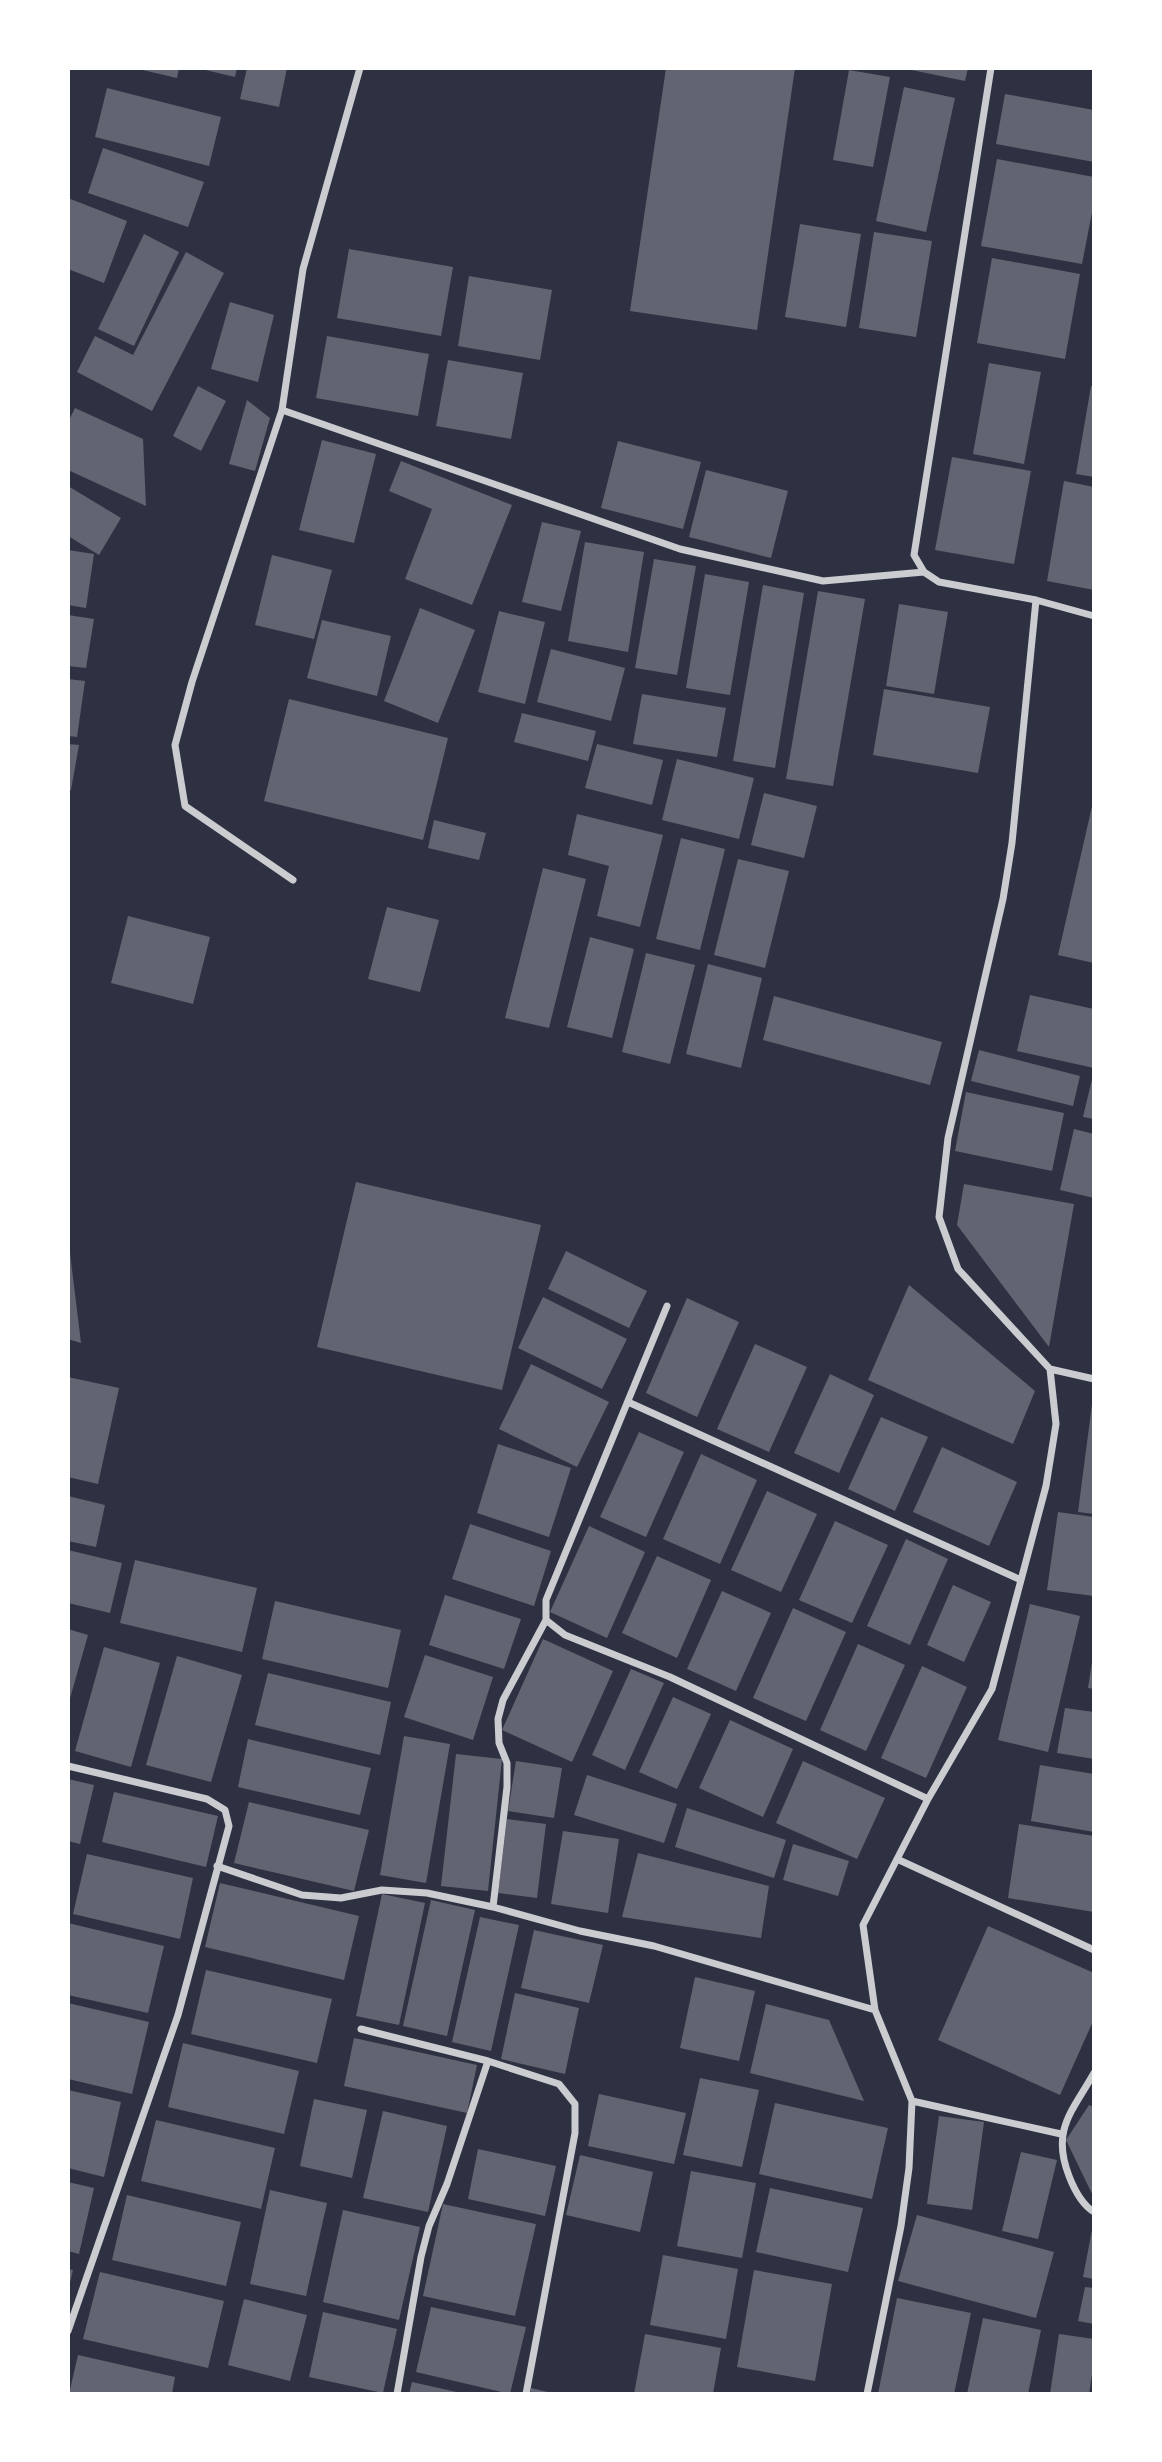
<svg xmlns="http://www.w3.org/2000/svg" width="1162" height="2462" font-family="'IBM Plex Sans',sans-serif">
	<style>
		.building { fill: #626471 }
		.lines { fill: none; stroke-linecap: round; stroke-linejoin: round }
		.minor { stroke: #caccd0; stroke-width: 7 }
	</style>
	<rect width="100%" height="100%" fill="#2d3142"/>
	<path class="building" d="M134 68H179L177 78Z
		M197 68H237L235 77Z
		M247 68H287L279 107 240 99Z
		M666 68H795L757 330 630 311Z
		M902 68H968L965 81Z
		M849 70 890 77 873 167 833 160Z
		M904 87 955 98 926 232 876 221Z
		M107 88 221 117 209 166 95 137Z
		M1005 94 1094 110V162L996 144Z
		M103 148 204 182 188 227 88 193Z
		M997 159 1094 177V202L1082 264 981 246Z
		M68 198 127 221 104 283 68 269Z
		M800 224 861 234 846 327 785 317Z
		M874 232 932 241 916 337 859 328Z
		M144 234 179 252 134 346 98 329Z
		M349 249 453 267 441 336 337 318Z
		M186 252 224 273 152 411 77 372 95 336 133 355Z
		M992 258 1080 274 1065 359 977 343Z
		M469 276 552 290 540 360 458 346Z
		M230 302 274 315 258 382 211 369Z
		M327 336 429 354 418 416 316 398Z
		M448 360 523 373 511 439 436 426Z
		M989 363 1041 372 1024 464 973 454Z
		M198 386 226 401 201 451 173 436Z
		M1091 386H1094V477L1076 474Z
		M247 400 270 418 255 471 229 464Z
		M75 408 143 439 146 506 68 470V422Z
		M322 440 376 454 354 543 299 530Z
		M618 441 701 462 683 529 601 508Z
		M952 457 1031 471 1014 564 935 550Z
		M401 461 512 505 472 605 405 579 432 509 389 491Z
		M706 470 788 491 771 558 689 537Z
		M1064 481 1094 487V590L1047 581Z
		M68 486 121 518 99 555 68 536Z
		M542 522 581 531 561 611 522 602Z
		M585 542 644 552 628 652 568 641Z
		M68 550 94 554 86 608 68 605Z
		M272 555 332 570 314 639 255 625Z
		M654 559 696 566 677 675 635 668Z
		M705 574 749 582 730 695 686 688Z
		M763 585 804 593 775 768 733 761Z
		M818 591 865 599 833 786 786 779Z
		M899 604 948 612 934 694 886 686Z
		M420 608 475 630 438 723 384 701Z
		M499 611 545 622 525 704 478 692Z
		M68 615 94 619 86 668 68 666Z
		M322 620 391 636 377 696 307 678Z
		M551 649 625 668 611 721 537 702Z
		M68 679 85 681 77 737 68 736Z
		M884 689 990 707 978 773 873 755Z
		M642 694 726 708 717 757 633 744Z
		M289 699 448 738 423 840 264 801Z
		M522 713 596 731 588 761 514 742Z
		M68 744 79 745 71 790 68 789Z
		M597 744 663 760 652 805 585 788Z
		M677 759 754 778 739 839 662 820Z
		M764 793 817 806 804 858 751 845Z
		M1093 802H1094V963L1058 955Z
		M577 814 663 835 640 927 597 916 609 866 568 855Z
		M434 820 486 833 479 860 428 848Z
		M681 838 725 849 700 950 656 939Z
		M738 859 789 871 765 968 714 955Z
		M543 868 586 879 549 1028 505 1018Z
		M387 907 439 920 420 992 368 979Z
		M128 916 210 937 193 1004 111 983Z
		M590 937 634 949 612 1038 567 1027Z
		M646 953 695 965 670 1064 622 1052Z
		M708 964 762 978 741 1068 686 1054Z
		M1030 995 1094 1009V1068L1017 1051Z
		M774 996 942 1042 930 1085 763 1040Z
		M979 1050 1080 1076 1073 1106 971 1081Z
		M1093 1075H1094V1119L1083 1117Z
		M966 1092 1064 1113 1052 1171 955 1151Z
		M1074 1129 1094 1134V1198L1060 1190Z
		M356 1182 541 1225 502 1390 317 1347Z
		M964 1184 1074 1204 1049 1347 957 1225Z
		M566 1251 647 1291 629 1328 548 1289Z
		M68 1253H70L81 1343 68 1339Z
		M909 1285 1035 1391 1013 1444 868 1380Z
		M543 1297 627 1339 602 1389 518 1348Z
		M687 1298 739 1322 697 1417 646 1393Z
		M755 1344 807 1367 769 1452 717 1429Z
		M531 1364 609 1402 577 1467 499 1429Z
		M830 1374 874 1395 839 1473 794 1453Z
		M68 1377 119 1388 98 1484 68 1477Z
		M1092 1404H1094V1514L1078 1512Z
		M881 1417 928 1437 895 1511 848 1489Z
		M639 1432 684 1452 646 1537 600 1517Z
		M498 1444 571 1468 549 1537 477 1513Z
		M942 1447 1017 1482 989 1546 913 1512Z
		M701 1454 757 1480 720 1564 663 1539Z
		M767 1491 817 1514 781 1592 731 1570Z
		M68 1496 105 1505 96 1547 68 1541Z
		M1058 1512 1094 1517V1596L1047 1590Z
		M835 1521 888 1545 852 1623 799 1600Z
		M470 1524 551 1551 534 1606 452 1579Z
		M589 1526 645 1552 607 1638 550 1612Z
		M906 1539 948 1559 910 1645 867 1626Z
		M68 1550 122 1563 110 1613 68 1603Z
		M657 1556 711 1580 677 1658 622 1633Z
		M135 1560 257 1588 242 1652 120 1623Z
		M953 1585 991 1602 964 1662 927 1645Z
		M722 1591 771 1613 736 1691 687 1669Z
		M445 1595 521 1619 504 1669 429 1645Z
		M275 1601 401 1630 388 1688 262 1659Z
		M1030 1604 1080 1616 1048 1752 998 1740Z
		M793 1608 846 1632 806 1721 753 1698Z
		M68 1629 88 1635 69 1702H68Z
		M543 1639 613 1671 572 1762 502 1730Z
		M858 1644 905 1665 866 1751 820 1730Z
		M104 1647 160 1663 131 1767 75 1751Z
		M425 1655 493 1677 473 1740 404 1717Z
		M177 1656 242 1675 211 1782 146 1765Z
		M1092 1662H1094V1689L1088 1688Z
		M922 1666 967 1687 926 1778 881 1758Z
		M631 1669 664 1683 625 1770 592 1755Z
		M268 1673 391 1702 380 1755 255 1725Z
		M673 1697 711 1714 677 1789 639 1772Z
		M1065 1708 1094 1712V1759L1057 1753Z
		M730 1720 793 1749 763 1817 699 1788Z
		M404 1736 450 1744 426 1883 380 1875Z
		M248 1739 371 1768 360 1815 238 1787Z
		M456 1754 502 1759 488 1891 441 1886Z
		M516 1761 562 1768 554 1818 508 1811Z
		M803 1761 885 1798 857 1859 776 1823Z
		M1040 1765 1094 1774V1832L1031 1821Z
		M587 1775 677 1804 664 1843 574 1815Z
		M68 1779 94 1785 80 1844 68 1841Z
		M114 1792 218 1816 206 1867 102 1842Z
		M249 1802 369 1830 354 1891 234 1863Z
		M687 1808 786 1840 774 1878 675 1847Z
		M507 1819 546 1824 537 1898 498 1893Z
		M1019 1824 1094 1836V1912L1008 1898Z
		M563 1831 619 1839 608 1913 551 1904Z
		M793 1844 849 1861 838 1896 783 1880Z
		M638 1853 769 1886 761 1938 622 1917Z
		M87 1854 193 1878 180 1939 73 1914Z
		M220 1883 359 1916 344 1980 205 1947Z
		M382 1894 425 1903 399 2025 356 2016Z
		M431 1900 475 1910 447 2036 403 2026Z
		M480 1917 519 1925 491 2051 452 2042Z
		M68 1923 164 1946 148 2013 68 1995Z
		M988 1926 1094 1973V2019L1060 2095 938 2040Z
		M534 1930 603 1945 589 2003 521 1988Z
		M206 1970 332 1999 317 2063 191 2034Z
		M695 1977 755 1991 739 2061 680 2048Z
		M515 1993 579 2008 565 2074 501 2059Z
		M68 2003 149 2022 132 2094 68 2079Z
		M766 2004 829 2020 864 2101 750 2073Z
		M354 2038 477 2065 467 2113 344 2086Z
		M183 2043 299 2071 284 2134 168 2107Z
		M700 2078 759 2090 742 2167 683 2155Z
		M68 2090 121 2102 104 2177 68 2168Z
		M599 2094 686 2113 674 2164 588 2146Z
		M314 2099 367 2110 352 2178 300 2166Z
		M775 2103 888 2128 872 2199 759 2174Z
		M1089 2105 1094 2107V2198L1066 2140Z
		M383 2111 447 2126 428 2212 363 2198Z
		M939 2116 984 2122 972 2210 927 2204Z
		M156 2120 275 2148 261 2209 141 2181Z
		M478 2149 556 2166 545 2216 468 2199Z
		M1021 2152 1057 2160 1038 2239 1002 2231Z
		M580 2155 653 2172 640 2232 566 2215Z
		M691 2171 756 2183 742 2258 677 2246Z
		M68 2182 94 2188 79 2254 68 2251Z
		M770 2188 863 2208 848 2272 756 2252Z
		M270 2190 327 2203 306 2296 250 2284Z
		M127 2195 241 2222 226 2286 112 2260Z
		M443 2204 536 2224 515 2316 423 2296Z
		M343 2210 420 2227 399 2320 323 2302Z
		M917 2215 1054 2252 1036 2318 898 2281Z
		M1092 2230H1094V2279L1083 2277Z
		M663 2255 738 2269 726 2339 650 2325Z
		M68 2269 73 2270 69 2287H68Z
		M754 2270 832 2284 815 2381 737 2367Z
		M100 2272 224 2301 208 2368 83 2339Z
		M1085 2287 1094 2288V2324L1078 2321Z
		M897 2298 971 2313 954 2394H878Z
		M244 2299 307 2315 290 2381 228 2365Z
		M431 2307 526 2327 510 2394 416 2372Z
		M323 2312 397 2329 383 2393 309 2377Z
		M983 2318 1041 2330 1028 2394H967Z
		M645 2334 721 2348 713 2394H634Z
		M1059 2334 1094 2339V2361L1089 2394H1050Z
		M78 2355 175 2377 172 2394H69Z
		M412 2382 461 2393V2394H409Z
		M531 2388 552 2393V2394H530Z"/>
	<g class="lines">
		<path class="minor" d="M360 68 303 269 282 410 680 549 823 581 924 572
			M991 68 914 555 924 572 939 582 1036 600
			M282 410 192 682 175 745 185 806 293 880
			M667 1306 546 1600V1620L565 1635 670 1677 928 1799
			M1050 1369 1094 1379
			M628 1402 1021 1580
			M68 1766 207 1799 225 1810 229 1826 178 2015 68 2331
			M897 1859 1094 1950
			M217 1866 302 1895 341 1898 382 1890 427 1893 493 1907 580 1931 654 1946 875 2010
			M493 1907 507 1787V1763L499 1743 498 1719 503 1700 546 1620
			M361 2029 488 2061 559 2084 575 2104V2133L526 2394
			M1094 2073C1072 2112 1051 2130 1069 2176 1074 2189 1081 2204 1094 2212
			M912 2101 1061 2134
			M397 2394 421 2257 429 2226 447 2184 488 2061
			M867 2394 901 2226 909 2168 912 2101 875 2010 863 1925 928 1799 992 1689 1046 1486 1056 1424 1050 1369 958 1269 939 1217 948 1138 1003 899 1012 843 1036 600 1094 616"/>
	</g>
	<rect width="1162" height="2462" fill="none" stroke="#ffffff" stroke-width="140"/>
</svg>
